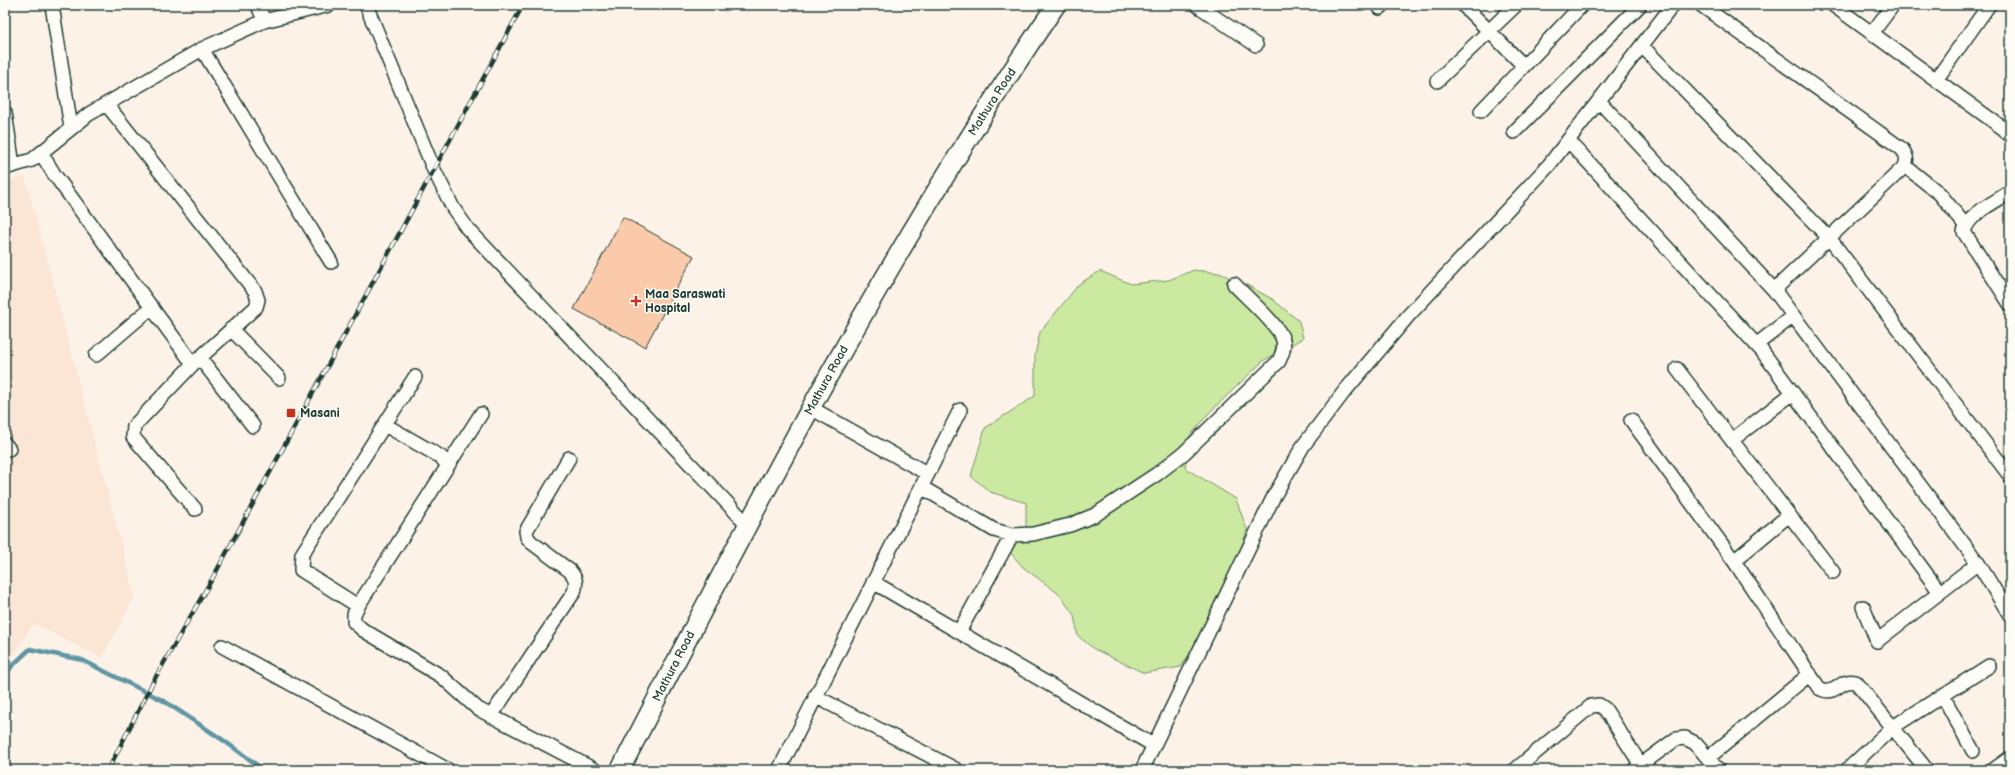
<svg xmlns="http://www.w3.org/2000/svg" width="2015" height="775" font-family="'Balsamiq Sans',sans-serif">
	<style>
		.built { fill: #fbe6d5 }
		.green { fill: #cce9a1; stroke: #76936a }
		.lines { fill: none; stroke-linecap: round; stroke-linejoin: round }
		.stream { stroke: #6096a4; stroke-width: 4.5 }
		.building { fill: #facaaa; stroke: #1f3d34 }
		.street-casing { stroke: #1f3d34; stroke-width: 16 }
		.secondary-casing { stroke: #1f3d34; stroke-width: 21 }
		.street { stroke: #fdfcf7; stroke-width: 13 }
		.secondary { stroke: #fdfcf7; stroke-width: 18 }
		.rail-casing { stroke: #1f3d34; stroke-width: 4.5 }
		.rail { stroke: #fdfcf7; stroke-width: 3; stroke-dasharray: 9; stroke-linecap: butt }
		.poi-dot { fill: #c8321e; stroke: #fdfcf7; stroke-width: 1.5 }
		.labels { text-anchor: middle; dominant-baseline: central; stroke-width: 3; stroke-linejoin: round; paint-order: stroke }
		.street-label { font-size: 12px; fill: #1f3d34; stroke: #fdfcf7 }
		.poi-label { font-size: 12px; font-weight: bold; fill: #1f3d34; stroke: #fdfcf7; text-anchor: start }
	</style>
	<rect width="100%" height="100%" fill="#fcf2e8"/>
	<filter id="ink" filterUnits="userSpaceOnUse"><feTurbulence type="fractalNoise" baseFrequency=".025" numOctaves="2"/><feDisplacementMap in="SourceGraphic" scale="8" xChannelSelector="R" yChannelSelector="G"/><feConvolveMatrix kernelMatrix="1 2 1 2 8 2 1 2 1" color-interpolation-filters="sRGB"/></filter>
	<g filter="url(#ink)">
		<path class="built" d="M25 176 135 596 102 658 33 624 5 669V182Z"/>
		<path class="green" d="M1194 270 1219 273 1245 284 1272 299 1299 321 1303 338 1263 361 1209 413 1190 436 1185 468 1236 499 1247 530 1227 596 1181 667 1144 673 1094 649 1078 636 1074 615 1059 594 1023 567 1007 549 1026 531V503L990 492 971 476 985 428 1035 396V355L1040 332 1079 284 1100 271 1131 284 1169 280Z"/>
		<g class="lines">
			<path class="stream" d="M5 676 12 666 30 649 82 660 164 701 223 740 264 770"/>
		</g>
		<path class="building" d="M623 217 694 256 645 347 574 309Z"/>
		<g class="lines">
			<g class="street-casing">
				<path id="street" d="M52 5 71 128
					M258 5 264 21 329 5
					M366 5 434 170 453 208 467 228 747 524
					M1197 5 1256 45
					M1463 5 1524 66
					M1701 5 1902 149C1906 155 1908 159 1905 166L1774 290
					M1833 5 2004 129 2010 136
					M1380 8 1383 5
					M1872 33 1893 5
					M1642 46 1830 239 2010 476
					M202 49 331 262
					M1936 80 1989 5
					M1437 81 1516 5
					M1599 101 1774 290 1978 563 2010 615
					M107 105 255 291 258 300 256 307 193 364 134 426 133 437 195 509
					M1481 111 1582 5
					M5 113 13 165
					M1514 132 1640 5
					M1568 140 1762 351 1939 591
					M41 153 54 174 193 364
					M1905 166 1940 194 1965 225
					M5 168 32 160 89 114 202 49 264 21
					M2010 192C1995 202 1968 214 1964 232L2010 304
					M231 329 279 378
					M1756 345 1793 316
					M96 355 152 307
					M200 358 253 426
					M1677 369 1833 572
					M415 377 302 554 301 570 358 606 354 614V622L363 630 441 676 478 709 595 770
					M811 408 928 474
					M1631 420 1734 561 1819 688C1837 698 1838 678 1856 682L1927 770
					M385 425 441 457 448 466
					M1732 440 1793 393
					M5 444 9 449
					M923 488 994 530 1012 535 1033 534 1070 525 1095 515 1157 474 1184 453 1279 361C1282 354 1285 348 1283 340 1279 325 1245 296 1234 284
					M1734 561 1789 515
					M873 582 1153 745
					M358 606 481 414
					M1863 607 1877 641 1978 563
					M959 632 1012 535
					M222 646 448 770
					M815 696 957 770
					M1943 696 1973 751
					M491 716 574 592C577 583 576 578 570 571L531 542 527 537 526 531 569 458
					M1708 758 1810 674
					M779 770 960 410
					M1142 770 1274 496 1303 446 1344 392 1408 316 1549 165 1673 5
					M1515 770 1591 706 1599 705 1605 709 1641 765
					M1634 770 1676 739 1685 738 1695 743 1718 770
					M1847 770 1893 727 1989 666
					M1993 770 2010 758"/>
			</g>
			<g class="secondary-casing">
				<g id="secondary">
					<path id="s1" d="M620 770C754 509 890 247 1056 5"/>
				</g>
			</g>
			<use href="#street" class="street"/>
			<use href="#secondary" class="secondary"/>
			<g class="rail-casing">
				<path id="rail" d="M108 770 154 680 216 572 523 5"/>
			</g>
			<use href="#rail" class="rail"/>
		</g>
	</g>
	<g class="poi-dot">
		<path d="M634 295h4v4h4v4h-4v4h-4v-4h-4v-4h4z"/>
		<rect x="286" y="408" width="10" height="10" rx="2"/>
	</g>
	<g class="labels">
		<g class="street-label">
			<text stroke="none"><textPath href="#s1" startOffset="765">Mathura Road</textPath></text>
			<text stroke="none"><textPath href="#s1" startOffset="441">Mathura Road</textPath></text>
			<text stroke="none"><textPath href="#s1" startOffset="117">Mathura Road</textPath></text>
		</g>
		<g class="poi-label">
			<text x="645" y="294">Maa Saraswati<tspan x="645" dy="14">Hospital</tspan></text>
			<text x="300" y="413">Masani</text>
		</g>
	</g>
	<rect width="2015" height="775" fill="none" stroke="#fdfcf7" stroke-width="20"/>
	<rect x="10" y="10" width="1995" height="755" fill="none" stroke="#1f3d34" stroke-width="1.5" filter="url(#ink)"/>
</svg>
